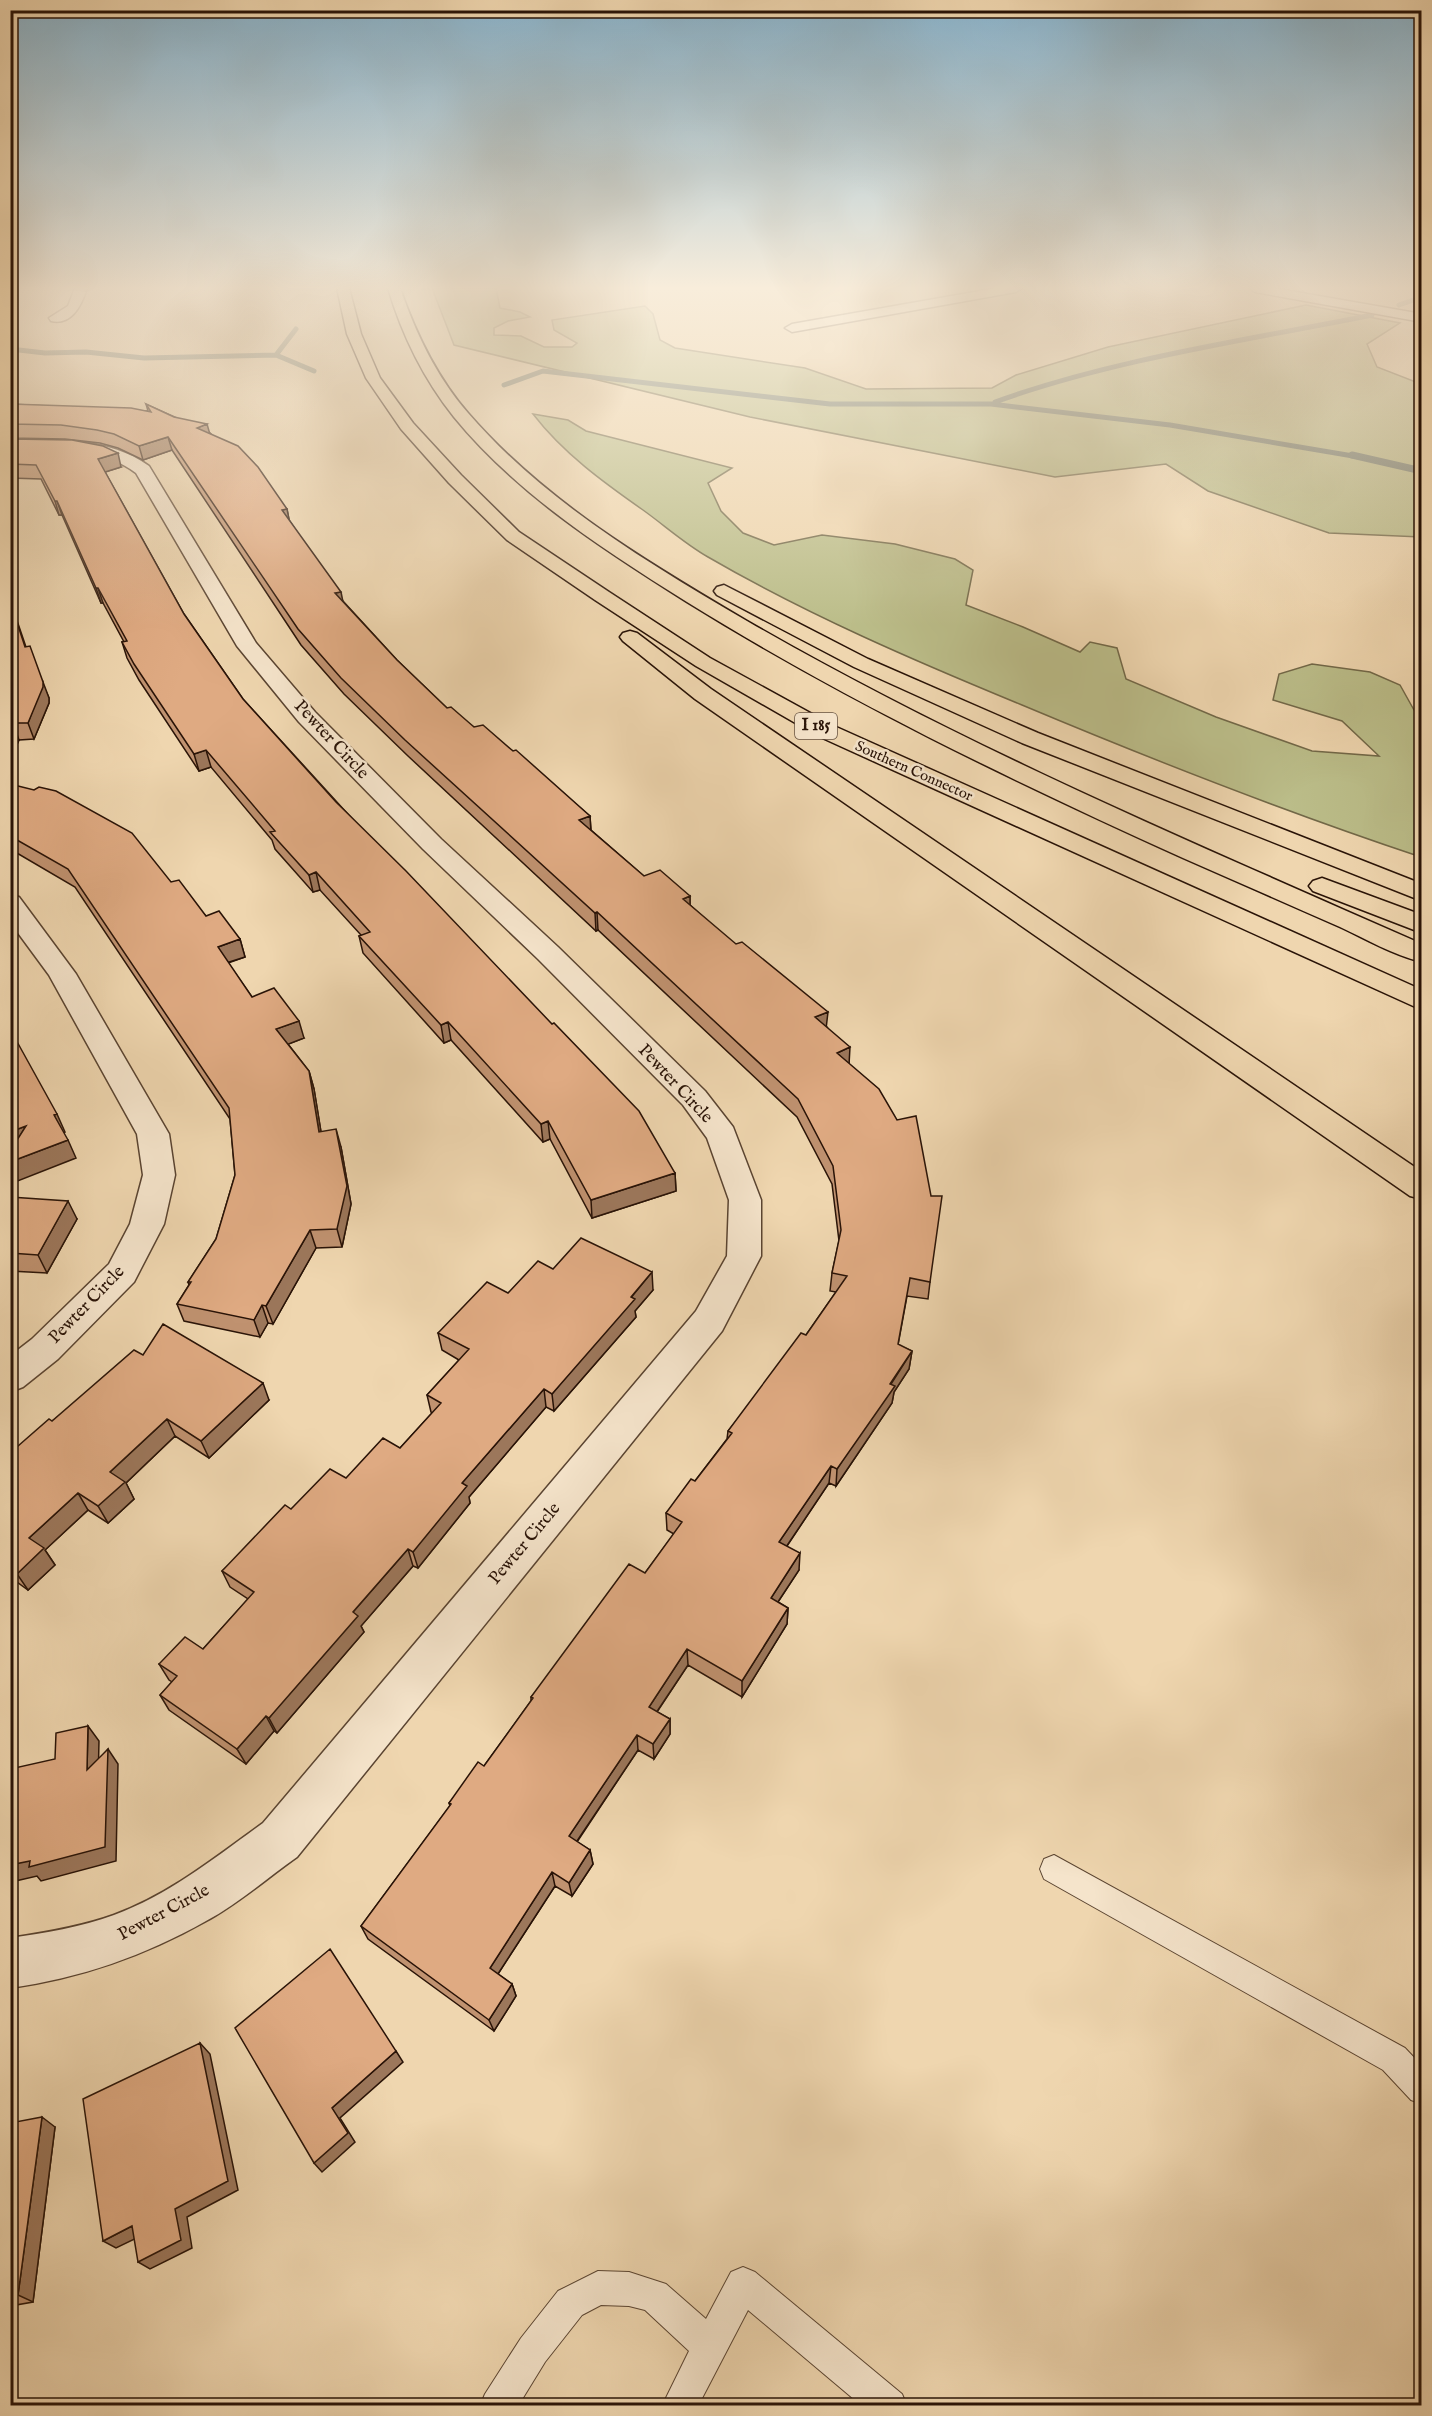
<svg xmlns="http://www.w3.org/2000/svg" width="1432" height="2416" font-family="'IM FELL English',serif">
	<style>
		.green { fill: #bbbd89; stroke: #726848; stroke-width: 1.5 }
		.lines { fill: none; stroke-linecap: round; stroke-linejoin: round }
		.stream-far1 { stroke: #6d776b; stroke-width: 5 }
		.stream { stroke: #6d776b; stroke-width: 7 }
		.lane-casing { stroke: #5a4431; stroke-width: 2 }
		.street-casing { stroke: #5a4431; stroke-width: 3 }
		.highway-casing { stroke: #291307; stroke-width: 3 }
		.lane { fill: #f5e4cb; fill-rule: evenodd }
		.street { fill: #f5e4cb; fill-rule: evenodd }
		.highway { fill: #efd6af; fill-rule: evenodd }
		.wall { fill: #c09270; stroke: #291307; stroke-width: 1.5 }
		.shaded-wall { fill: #9c775b; stroke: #291307; stroke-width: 1.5 }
		.building { fill: #dfaa82; stroke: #291307; stroke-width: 1.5 }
		.labels { text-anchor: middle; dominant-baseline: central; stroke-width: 5; stroke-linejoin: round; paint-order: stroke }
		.far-street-label { font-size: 15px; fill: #291307; stroke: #f5e4cb }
		.shield { fill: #f5e4cb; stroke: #665242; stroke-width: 1.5 }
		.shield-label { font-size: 16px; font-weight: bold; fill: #291307 }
		.street-label { font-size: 18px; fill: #291307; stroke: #f5e4cb }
	</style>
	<rect width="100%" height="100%" fill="#efd6af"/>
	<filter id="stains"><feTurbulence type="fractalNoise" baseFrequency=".00333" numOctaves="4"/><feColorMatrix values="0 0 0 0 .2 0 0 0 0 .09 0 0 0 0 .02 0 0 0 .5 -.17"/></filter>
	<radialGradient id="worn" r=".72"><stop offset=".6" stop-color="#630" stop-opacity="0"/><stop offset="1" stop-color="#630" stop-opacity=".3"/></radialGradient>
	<path class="green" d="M432 288H496L500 308 520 312 530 317 508 321 494 328V335L521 336 544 347H572L577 343 554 330 552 320 645 306 653 314 660 340 675 348 805 368 866 389 992 388 1016 375 1108 347 1306 305 1400 323 1367 344 1377 367 1421 384V537L1329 533 1208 491 1166 464 1055 477 750 417 454 345Z
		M533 414 568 420 586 431 732 468 708 483 721 511 743 533 774 545 822 535 895 544 955 559 973 570 966 605 1023 627 1080 652 1090 642 1117 648 1126 679 1216 717 1312 751 1379 756 1342 721 1273 700 1279 674 1312 664 1370 672 1400 685 1414 710 1421 713V857C1286 812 1153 760 1022 705 915 661 808 615 708 557 685 544 664 525 643 510 603 482 563 453 533 414Z"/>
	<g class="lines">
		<path class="stream-far1" d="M423 288H428
			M1399 305 1422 297
			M10 349 45 353 86 352 144 358 276 355 314 371
			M276 355 296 329
			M504 385 543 371 830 404H991L1170 425 1359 457
			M995 402C1114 359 1248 340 1372 315"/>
		<path class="stream" d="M1352 455 1422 471"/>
		<g class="lane-casing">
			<path id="lane" d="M1054 1855 1405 2048 1422 2066V2104L1411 2100 1383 2070 1044 1879 1040 1869 1044 1859Z
				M743 2267 755 2272 902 2394 907 2406H862L748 2310 698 2406H662L689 2351 645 2310 629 2306 601 2305 582 2315 545 2362 518 2406H480L485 2394 521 2338 558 2291 598 2271 629 2272 666 2284 706 2319 731 2272Z"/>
		</g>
		<g class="street-casing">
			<path id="street" d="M75 288H87C82 304 72 326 51 321L49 318 68 306Z
				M997 288H1022L1016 292 792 332 785 328 792 324Z
				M1249 288H1273L1422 314V322L1255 292Z
				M10 440C58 441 109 437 149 466L256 643 315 712 441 839 558 947 705 1091 733 1127 761 1200V1256L722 1331 297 1857C267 1878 238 1904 206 1921 144 1956 81 1978 10 1988V1938C45 1933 81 1927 114 1915 169 1895 216 1857 263 1823L696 1311 727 1256 729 1200 707 1138 683 1105 538 959 423 849 299 722 237 646 136 473C100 446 54 450 10 450Z
				M10 895 19 897 76 974 169 1134 175 1175 164 1224 134 1282 58 1359 23 1387 10 1392V1356L32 1339 109 1264 130 1224 143 1175 137 1134 49 975 10 922Z"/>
		</g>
		<g class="highway-casing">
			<path id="highway" d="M337 288H349L361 334 380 378 413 423 461 475 519 532 609 592 710 658 834 726 1422 990V1010L818 736 696 666 595 600 507 540 449 483 401 429 366 378 347 334Z
				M388 288H400C416 334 436 376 468 413 544 501 648 563 747 621 963 746 1193 843 1422 944V962C1393 955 1366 939 1340 927 1288 904 1235 881 1183 858 1013 781 845 700 687 602 604 550 517 494 454 417 423 378 402 335 388 288Z
				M724 585 868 659 1038 733 1422 884V901L1022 743 854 667 717 595 714 591 717 587Z
				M630 631 637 633 711 689 1422 1172V1199L1410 1196 695 699 623 641 620 637 623 633Z
				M1322 878 1422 915V933L1313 891 1309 886 1313 881Z"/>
		</g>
		<use href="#lane" class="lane"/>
		<use href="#street" class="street"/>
		<use href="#highway" class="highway"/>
	</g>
	<path class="wall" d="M10 404 148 411 146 404 210 433 287 509 289 520 343 601 397 660 447 708 474 727 513 751 590 816 591 830 644 876 690 896V905L827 1027 849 1063 930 1282 928 1299 907 1296 898 1345 912 1351 909 1369 894 1392 892 1403 836 1486 829 1483 787 1546 799 1570 778 1602 788 1608 787 1624 742 1697 688 1665 657 1712 670 1719V1734L654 1759 638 1750 577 1842 590 1850 593 1864 572 1896 555 1886 498 1974 512 1984 516 1996 494 2031 368 1939 361 1926 450 1806 449 1803 484 1766 531 1701V1697L645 1573 674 1534 667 1530 666 1513 695 1481 727 1439 728 1431 806 1335 836 1292 830 1291 832 1273 839 1241 832 1184 797 1117 598 930 596 931 408 756 344 694 301 645 172 450 143 460 118 448 100 443 65 439 10 438Z
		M10 439 121 467 105 472 184 614 243 699 675 1173 676 1191 592 1218 550 1139 543 1142 451 1040 444 1043 363 953 359 936 361 935 320 890 313 892 275 849 272 840 211 767 199 771 139 680 127 658 122 642H124L103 603H101L62 515H59L41 479 10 478Z
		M10 600 26 647 49 698V703L34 739 19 740 10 760Z
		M10 784 171 882 206 916 240 939 245 957 228 963 252 997 304 1038 288 1044 309 1071 314 1089 321 1132 341 1147 351 1204 342 1247 316 1248 273 1324 268 1323 260 1337 184 1321 177 1304 189 1285 188 1282 216 1239 235 1175 230 1119 75 887 10 849Z
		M10 1197 77 1219 47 1273 10 1271Z
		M553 1269 653 1290 635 1311 636 1317 554 1411 546 1407 469 1497 470 1503 418 1568 413 1566 361 1626 364 1632 277 1733 274 1731 246 1764 169 1710 160 1695 172 1682 169 1680 159 1664 203 1649 248 1599 230 1587 222 1571 291 1509 400 1448 432 1413 431 1412 427 1395 459 1360 442 1350 438 1333Z
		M143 1355 269 1400 209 1458 175 1436 126 1483 134 1499 108 1523 88 1510 45 1550 55 1565 28 1590 14 1580 10 1583V1453L52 1421Z
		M10 2123 55 2127 33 2302 10 2306Z"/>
	<path class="shaded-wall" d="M207 424 211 438 197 428Z
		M168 437 172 450 143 460 139 446Z
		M118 453 121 467 102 473 98 459Z
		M55 501H57L62 515H59Z
		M287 509 290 524 282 510Z
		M96 588H98L103 603H101Z
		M341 592 344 607 335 593Z
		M43 682 49 698V703L34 739 28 723Z
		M13 723 19 740 10 760V729Z
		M206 750 211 767 199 771 194 754Z
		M590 816 591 833 579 820Z
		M316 872 320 890 313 892 309 875Z
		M690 896V914L683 899Z
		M597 912 598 930 596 931 595 913Z
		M240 939 245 957 223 964 218 947Z
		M828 1012 826 1029 815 1017Z
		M299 1021 304 1038 281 1047 276 1029Z
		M448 1022 451 1040 444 1043 441 1025Z
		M850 1047 849 1065 837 1053Z
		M309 1071 314 1089 324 1150 319 1132Z
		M57 1114 65 1132 62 1133 54 1115Z
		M548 1121 550 1139 543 1142 541 1124Z
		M26 1126 10 1153V1132Z
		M336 1129 341 1147 351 1204 342 1247 337 1229Z
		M68 1140 76 1158 10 1184V1162Z
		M675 1173 676 1191 592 1218 591 1200Z
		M68 1201 77 1219 47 1273 38 1255Z
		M310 1230 316 1248 273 1324 266 1306Z
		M652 1272 653 1290 635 1311 636 1317 554 1411 552 1394Z
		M262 1305 268 1323 260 1337 254 1320Z
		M912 1351 909 1369 894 1392 892 1403 836 1486 837 1469Z
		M263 1383 269 1400 209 1458 201 1441Z
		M544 1389 546 1407 469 1497 470 1503 418 1568 413 1552 462 1483Z
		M167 1419 175 1436 126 1483 134 1499 108 1523 98 1506 110 1472Z
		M831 1466 829 1483 778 1559 779 1542Z
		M78 1493 88 1510 45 1550 55 1565 28 1590 17 1574 29 1538Z
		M408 1549 413 1566 361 1626 364 1632 277 1733 269 1718 353 1612Z
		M800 1553 799 1570 770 1614 771 1598Z
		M788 1608 787 1624 742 1697V1681Z
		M687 1649 688 1665 650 1722 649 1707Z
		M266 1716 274 1731 246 1764 237 1749Z
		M670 1719V1734L654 1759 653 1744Z
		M88 1726 99 1741 98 1785 87 1770Z
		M637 1735 638 1750 571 1850 569 1836Z
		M108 1749 118 1764 116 1861 41 1881 37 1876 11 1882 10 1865Z
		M590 1850 593 1864 572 1896 569 1883Z
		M552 1872 555 1886 494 1980 490 1968Z
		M512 1984 516 1996 494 2031 489 2020Z
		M200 2043 210 2054 238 2190 187 2217 192 2248 150 2269 138 2262 175 2209Z
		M396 2051 403 2062 340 2118 355 2142 322 2172 314 2163 332 2108Z
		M42 2117 55 2127 33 2302 18 2295Z
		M132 2226 145 2234 116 2248 103 2241Z"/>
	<path class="building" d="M10 404 131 408 151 412 146 404 174 417 207 424 197 428 238 446 258 467 287 509 282 510 341 592 335 593 397 660 447 708 451 707 474 727 483 725 513 751 516 750 590 816 579 820 644 876 660 870 690 896 683 899 736 944 742 942 828 1012 815 1017 850 1047 837 1053 879 1089 897 1120 916 1116 931 1196H942L930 1282 910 1278 898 1344 912 1351 890 1384 895 1386 837 1469 831 1466 779 1542 800 1553 771 1598 788 1608 742 1681 687 1649 649 1707 670 1719 653 1744 637 1735 569 1836 590 1850 569 1883 552 1872 490 1968 512 1984 489 2020 361 1926 451 1804 449 1803 478 1762 484 1766 533 1698 531 1697 629 1564 645 1573 682 1522 666 1513 691 1479 695 1481 732 1433 728 1431 801 1333 806 1335 847 1276 832 1273 841 1230 833 1166 798 1099 597 912 595 913 405 740 341 678 298 629 168 437 139 446 114 434 97 430 61 425 10 424Z
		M10 439 72 440 103 446 118 453 98 459 184 614 243 699 336 802 406 871 552 1024 554 1023 639 1111 675 1173 591 1200 548 1121 541 1124 448 1022 441 1025 359 936 370 932 316 872 309 875 270 832 275 831 206 750 194 754 134 664 122 642 127 641 98 588H96L57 501H55L36 465 10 464Z
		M10 601 25 647 30 646 43 682V687L28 723H13L10 729Z
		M10 784 34 790 39 787 56 791 132 833 171 882 179 880 206 916 219 911 240 939 218 947 252 997 274 988 299 1021 276 1029 309 1071 319 1132 336 1129 347 1186 337 1229 310 1230 266 1306 262 1305 254 1320 177 1304 191 1282H188L216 1239 235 1175 229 1108 68 869 10 836Z
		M10 1029 57 1114 54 1115 68 1140 10 1162V1151L26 1126 10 1132Z
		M10 1197 68 1201 38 1255 10 1253Z
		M581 1238 652 1272 631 1297 635 1299 552 1394 544 1389 462 1483 467 1486 413 1552 408 1549 353 1612 358 1616 269 1718 266 1716 237 1749 160 1695 177 1676 159 1664 185 1637 203 1649 254 1592 222 1571 285 1505 291 1509 330 1469 346 1478 383 1438 400 1448 441 1403 427 1395 469 1349 438 1333 487 1282 508 1293 538 1261 553 1269Z
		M163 1324 263 1383 201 1441 167 1419 110 1472 125 1482 98 1506 78 1493 29 1538 44 1548 17 1574 10 1569V1453L49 1419 52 1421 134 1350 143 1355Z
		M88 1726 87 1770 108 1749 105 1847 29 1867 30 1861 10 1865V1769L55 1759 56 1733Z
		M330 1949 396 2051 332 2108 348 2133 314 2163 235 2028Z
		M200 2043 228 2181 175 2209 181 2240 138 2262 132 2226 103 2241 83 2099Z
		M42 2117 18 2295 10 2297V2123Z"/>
	<linearGradient id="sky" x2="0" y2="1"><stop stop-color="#89b6d1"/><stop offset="0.46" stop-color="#f8eddb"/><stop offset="1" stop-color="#f8eddb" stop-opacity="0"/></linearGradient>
	<rect width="1432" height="626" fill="url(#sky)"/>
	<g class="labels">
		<g class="far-street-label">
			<text transform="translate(914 771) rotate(24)">Southern Connector</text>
		</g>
		<rect class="shield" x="795" y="713" width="42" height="26" rx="4.5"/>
		<g class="shield-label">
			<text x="816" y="726">I 185</text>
		</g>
		<g class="street-label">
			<text transform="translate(331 740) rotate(47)">Pewter Circle</text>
			<text transform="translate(675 1084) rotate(47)">Pewter Circle</text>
			<text transform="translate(87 1305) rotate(-46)">Pewter Circle</text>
			<text transform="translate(525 1544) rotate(-50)">Pewter Circle</text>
			<text transform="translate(164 1913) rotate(-28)">Pewter Circle</text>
		</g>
	</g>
	<rect width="1432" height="2416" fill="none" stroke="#efd6af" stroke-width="36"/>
	<rect x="12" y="12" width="1408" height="2392" fill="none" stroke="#291307" stroke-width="3"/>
	<rect x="18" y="18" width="1396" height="2380" fill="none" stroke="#291307" stroke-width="1.5"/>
	<rect width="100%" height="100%" filter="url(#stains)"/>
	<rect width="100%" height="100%" fill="url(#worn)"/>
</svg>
